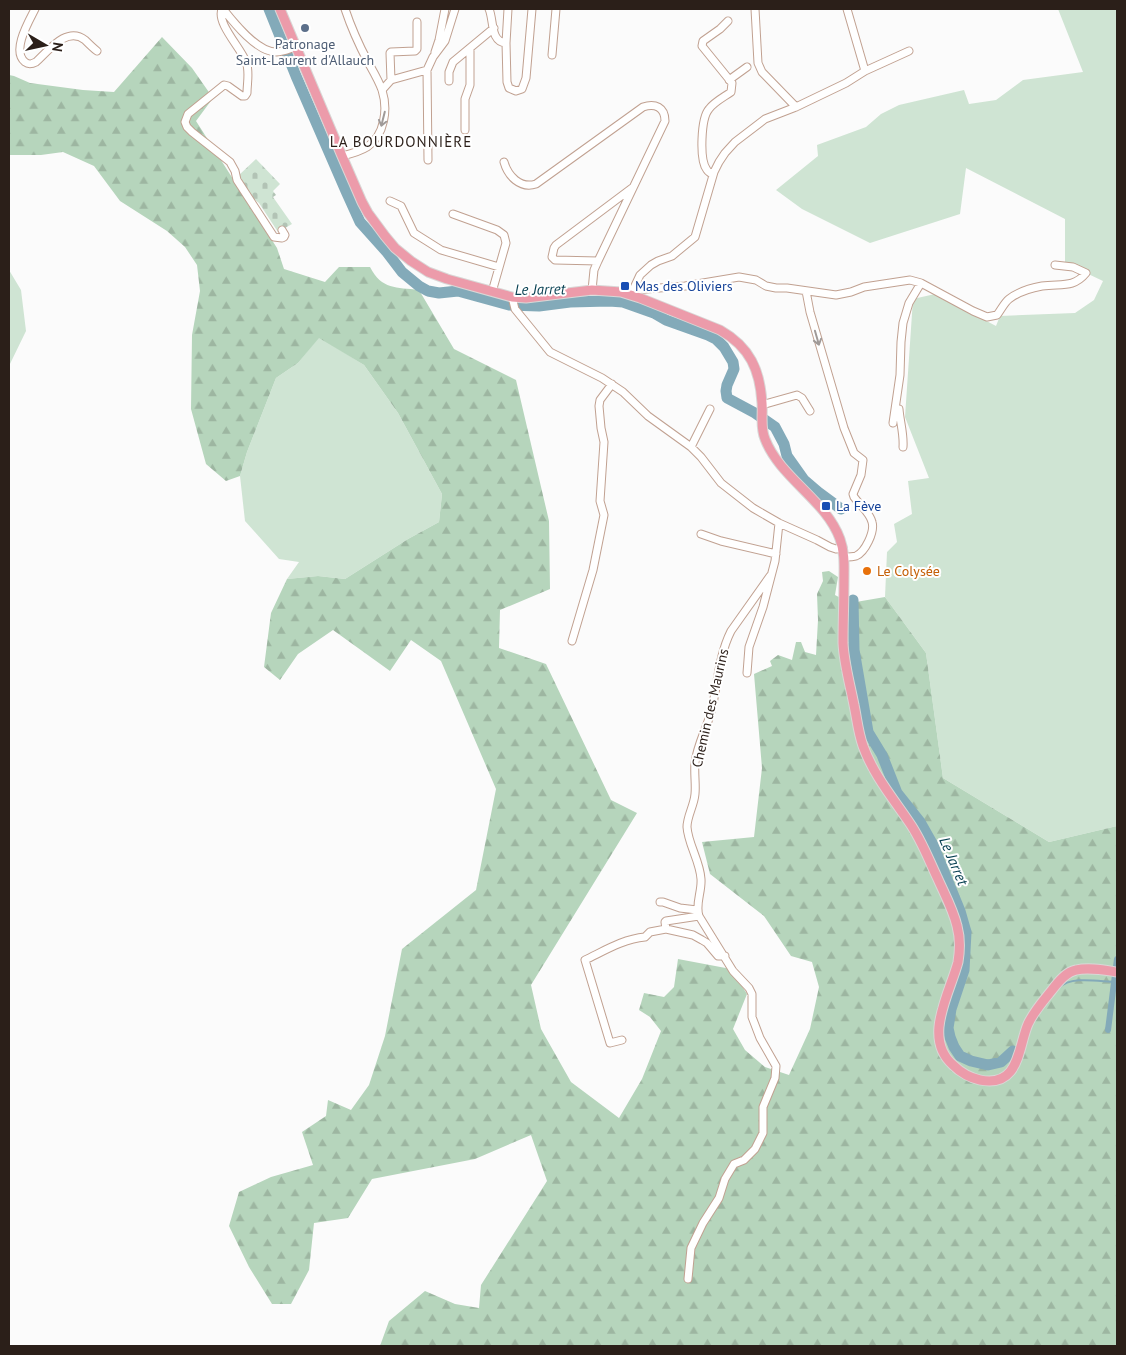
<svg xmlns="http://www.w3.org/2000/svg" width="1126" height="1355" font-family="'PT Sans',sans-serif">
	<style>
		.green { fill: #cfe4d3 }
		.forest { fill: url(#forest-firs) }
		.cemetery { fill: url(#cemetery-stones) }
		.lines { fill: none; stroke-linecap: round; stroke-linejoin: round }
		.stream { stroke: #83aab9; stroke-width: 2 }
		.canal { stroke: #83aab9; stroke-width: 6 }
		.river { stroke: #83aab9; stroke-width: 11 }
		.minor-casing { stroke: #c1a191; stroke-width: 9 }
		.major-casing { stroke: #d9d7d6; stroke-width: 11 }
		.minor { stroke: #fff; stroke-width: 7 }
		.major { stroke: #ec9baa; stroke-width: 9 }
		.oneway { stroke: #a09a98 }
		.service-dot { fill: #5c6f8a; stroke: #fff; stroke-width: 2 }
		.transit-dot { fill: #1a4fb4; stroke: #fff; stroke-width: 2 }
		.food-dot { fill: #e8710a; stroke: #fff; stroke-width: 2 }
		.labels { text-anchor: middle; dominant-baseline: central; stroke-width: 4; stroke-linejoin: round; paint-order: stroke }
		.service-label { font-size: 14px; fill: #4e5e75; stroke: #fff }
		.transit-label { font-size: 14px; fill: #164399; stroke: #fff; text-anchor: start }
		.food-label { font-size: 14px; fill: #c56008; stroke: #fff; text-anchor: start }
		.street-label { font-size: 14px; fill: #2b1f19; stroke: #fff }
		.neighbourhood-label { font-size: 15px; letter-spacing: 1px; fill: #2b1f19; stroke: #fff }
		.water-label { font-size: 15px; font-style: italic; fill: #063f51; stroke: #fff }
	</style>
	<defs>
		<pattern id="forest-firs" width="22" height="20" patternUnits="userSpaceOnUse" patternTransform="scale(1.25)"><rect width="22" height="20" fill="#b6d5bc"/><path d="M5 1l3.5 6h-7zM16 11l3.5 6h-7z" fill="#9db6a1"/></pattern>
		<pattern id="cemetery-stones" width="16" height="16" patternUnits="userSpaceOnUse" patternTransform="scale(1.25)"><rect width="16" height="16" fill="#cfe4d3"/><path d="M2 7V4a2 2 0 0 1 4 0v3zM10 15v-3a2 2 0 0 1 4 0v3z" fill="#b2c3b5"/></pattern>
	</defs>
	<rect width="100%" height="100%" fill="#fbfbfb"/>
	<path class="green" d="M1058 9H1117V826L1049 842 943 778 926 653 885 597 887 552 897 542 894 524 912 514 908 481 929 478 905 417 913 299 935 294 996 326 1000 316 1075 313 1094 300 1103 281 1065 263V219L966 168 960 214 870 243 802 209 776 190 818 156 817 145 866 127 881 114 899 105 964 90 969 104 996 100 1023 80 1083 72Z
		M9 270 21 290 26 331 9 366Z
		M319 337 364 365 398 413 442 494 439 522 408 539 345 579 318 576 287 579 299 562 279 559 245 521 240 476 247 452 276 378 298 363Z"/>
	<path class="forest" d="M162 37 192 68 213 98 196 121 277 248 284 269 325 282 339 267H370C382 290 396 287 419 290L454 349 516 380 549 521 550 589 500 610 499 648 546 664 611 800 637 813 531 985 541 1029 571 1082 619 1118 642 1079 661 1031 650 1017 639 1010 644 993 664 997 674 987 678 959 731 969 747 994 733 1029 745 1050 765 1067 789 1075 810 1029 819 987 812 962 791 956 764 916 710 874 702 842 754 837 762 768 754 674 772 666 770 661 778 655 792 660 796 642H801L805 652 816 655 818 620 817 594 823 581 822 572 829 571 838 577 835 595 850 603 885 597 926 653 943 778 1049 842 1117 826V1346H380L389 1321 425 1291 455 1304 479 1308 481 1285 547 1181 531 1135 475 1159 372 1179 348 1218 314 1223 309 1270 291 1304H272L249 1267 229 1226 239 1192 271 1177 313 1165 302 1132 326 1116 328 1100 351 1110 369 1085 385 1036 402 949 476 890 496 789 441 661 411 640 390 671 333 630 298 654 280 680 264 667 271 613 287 579 318 576 345 579 408 539 439 522 442 494 398 413 364 365 319 338 298 363 276 378 247 452 240 476 226 481 206 464 191 409 192 335 200 291 197 265 185 247 167 231 120 201 94 166 63 152 41 155H9V75L14 76 30 83 83 90 114 92Z"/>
	<path class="cemetery" d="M256 159 280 184 273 191 276 195 273 197 292 224 278 232 259 203 251 197 238 176Z"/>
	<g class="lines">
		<path class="stream" d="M1059 988C1071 975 1101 982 1117 982"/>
		<path class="canal" d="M1108 1030 1117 959"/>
		<path class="river" d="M269 9 296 76 346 191 360 222 386 251 402 272 419 286 428 291 439 293 458 291 509 305 539 306 570 302 609 301 623 302 654 313 666 320 708 335 716 339 724 347 733 362 734 369 727 385 726 391 727 398 755 413 775 427 784 444 787 456 804 480 818 492 841 509
			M853 600 854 650 868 732 882 755 897 793 920 822 933 845 960 911 966 932 964 970 951 1009 948 1028 950 1037 954 1047 960 1056 971 1061 988 1065 1001 1062 1013 1051"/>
		<g class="minor-casing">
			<path id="minor" d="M35 9C29 21 11 51 25 62 29 65 32 64 36 62 49 50 67 26 85 40 89 44 93 48 97 51
				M222 9C216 23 241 48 246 62 250 71 247 83 247 93L245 96H242L228 86 224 85 188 114 185 122 187 127 192 132 230 162 235 171 237 180 274 237 282 238 284 237 285 235 282 230
				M223 9C234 23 257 52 276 52 283 52 289 49 295 47
				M489 9C494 20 490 42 506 43L507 82 509 88 516 91 522 89 526 78 532 9
				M755 9 758 63 762 72 796 107
				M847 9 865 71
				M506 43 508 9
				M435 52 439 40 445 9
				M552 55 556 9
				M427 70 428 160
				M391 80 390 53 391 52 415 51 417 49V22
				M729 80 747 67
				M449 81V72L453 62 494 28
				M382 90 391 80 427 70 433 57 445 41 455 9
				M465 130V99L470 85V48
				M342 156C350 154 359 152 367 147 385 135 388 109 382 90 379 81 373 71 368 62 359 45 351 27 345 9
				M504 162C508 176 520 189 536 184L643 107C655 103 665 107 665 121L598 261 594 270 592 290
				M713 175C711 173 708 172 707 170 699 160 701 118 709 109 714 102 724 97 731 92L732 83 702 46 703 41 720 29 728 21
				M390 201 401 206 414 233 441 250 499 267
				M453 214 497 230 504 235 506 243 492 292
				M598 261 555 260 552 257 554 248 556 245 632 188
				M633 290 640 275 651 265 658 261 672 256 695 237 714 172 719 162 725 153 735 142 765 119 796 107 846 83 865 71 909 51
				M806 291 810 312 844 428 854 453 863 460 861 475 853 494 854 497C860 505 870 513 872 522 875 532 865 552 856 556 853 557 848 557 844 557
				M631 295 633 290 685 286 739 277 756 280 766 286 776 288H787L836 295 851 292 864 287 910 280 921 283 973 311 987 317 997 315C1001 310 1004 303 1009 299 1018 292 1031 288 1042 286 1060 283 1073 289 1086 273L1073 267 1055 265
				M512 297 515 309 550 352 602 378 623 392 648 416 691 447 701 457 721 483 753 508 779 523 817 540 830 547 836 549 843 548
				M762 405 797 395 802 398 810 411
				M899 409C900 422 904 434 903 447
				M893 423 900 375 901 342 903 323 909 303 921 283
				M691 447 710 409
				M701 534 721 541 776 554
				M572 641 593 570 604 515 600 501 604 442 601 428 599 406 600 400 612 384
				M747 673 749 647 763 607 775 561 779 523
				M660 902H663L680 908 697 910
				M699 916 666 921 665 922 666 929 693 935 702 940 707 943 718 956H725
				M622 1040 610 1043 585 960C604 951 623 939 645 937L650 932 666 929
				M688 1279 691 1248 703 1223 719 1198 725 1179 734 1164 744 1160 755 1149 763 1133V1107L775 1078 776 1066 760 1038 752 1017V994L749 988 733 971 699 916C695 904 702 892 701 879 700 861 688 844 687 827 687 816 694 806 695 794 696 784 694 774 695 763 697 745 706 730 711 712 718 685 718 657 731 631L770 576"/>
		</g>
		<g class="major-casing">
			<path id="major" d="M280 9 342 156 362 202 368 213 385 236 395 248 411 261 428 272 447 279 512 297 526 298 592 290 621 292 640 298 720 330C750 347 760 370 762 403 763 416 760 427 765 439 780 478 826 500 840 539 845 553 844 566 844 580 844 601 843 622 843 643 844 664 850 684 854 705 857 719 858 732 863 746 873 774 892 797 909 822 921 839 928 858 937 877 944 893 953 909 957 926 960 937 960 950 958 962 950 993 922 1038 953 1065 960 1072 971 1078 980 1080 1020 1088 1018 1047 1028 1024 1034 1011 1044 1000 1052 990 1058 982 1066 972 1076 970 1089 967 1104 970 1117 972"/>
		</g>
		<use href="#minor" class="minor"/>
		<use href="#major" class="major"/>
	</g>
	<defs><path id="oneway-shaft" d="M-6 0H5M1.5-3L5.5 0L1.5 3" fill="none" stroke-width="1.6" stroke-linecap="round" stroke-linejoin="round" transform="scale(1.25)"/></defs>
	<g class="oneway">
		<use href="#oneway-shaft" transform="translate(383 119) rotate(104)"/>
		<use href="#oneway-shaft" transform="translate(817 338) rotate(74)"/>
	</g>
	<circle class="service-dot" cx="305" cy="28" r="5"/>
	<g class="transit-dot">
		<rect x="620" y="281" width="10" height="10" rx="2.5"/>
		<rect x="821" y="501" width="10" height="10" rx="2.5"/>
	</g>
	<circle class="food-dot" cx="867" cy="571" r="5"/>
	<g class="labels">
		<g class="service-label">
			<text x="305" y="44">Patronage<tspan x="305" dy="16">Saint-Laurent d'Allauch</tspan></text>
		</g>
		<g class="transit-label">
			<text x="635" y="286">Mas des Oliviers</text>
			<text x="836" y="506">La Fève</text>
		</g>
		<g class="food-label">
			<text x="877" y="571">Le Colysée</text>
		</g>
		<g class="street-label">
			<text transform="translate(710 708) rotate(-77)">Chemin des Maurins</text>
		</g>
		<g class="neighbourhood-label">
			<text x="401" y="141">LA BOURDONNIÈRE</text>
		</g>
		<g class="water-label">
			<text transform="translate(540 289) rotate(-1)">Le Jarret</text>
			<text transform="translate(954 861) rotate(67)">Le Jarret</text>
		</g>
	</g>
	<rect width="1126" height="1355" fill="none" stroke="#2b1f19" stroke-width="20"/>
	<g transform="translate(45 45) rotate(99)" stroke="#ffffff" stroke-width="4" paint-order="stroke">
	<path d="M0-4L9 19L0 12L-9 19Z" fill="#2b1f19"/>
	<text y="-8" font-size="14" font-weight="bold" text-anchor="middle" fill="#2b1f19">N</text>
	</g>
</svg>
